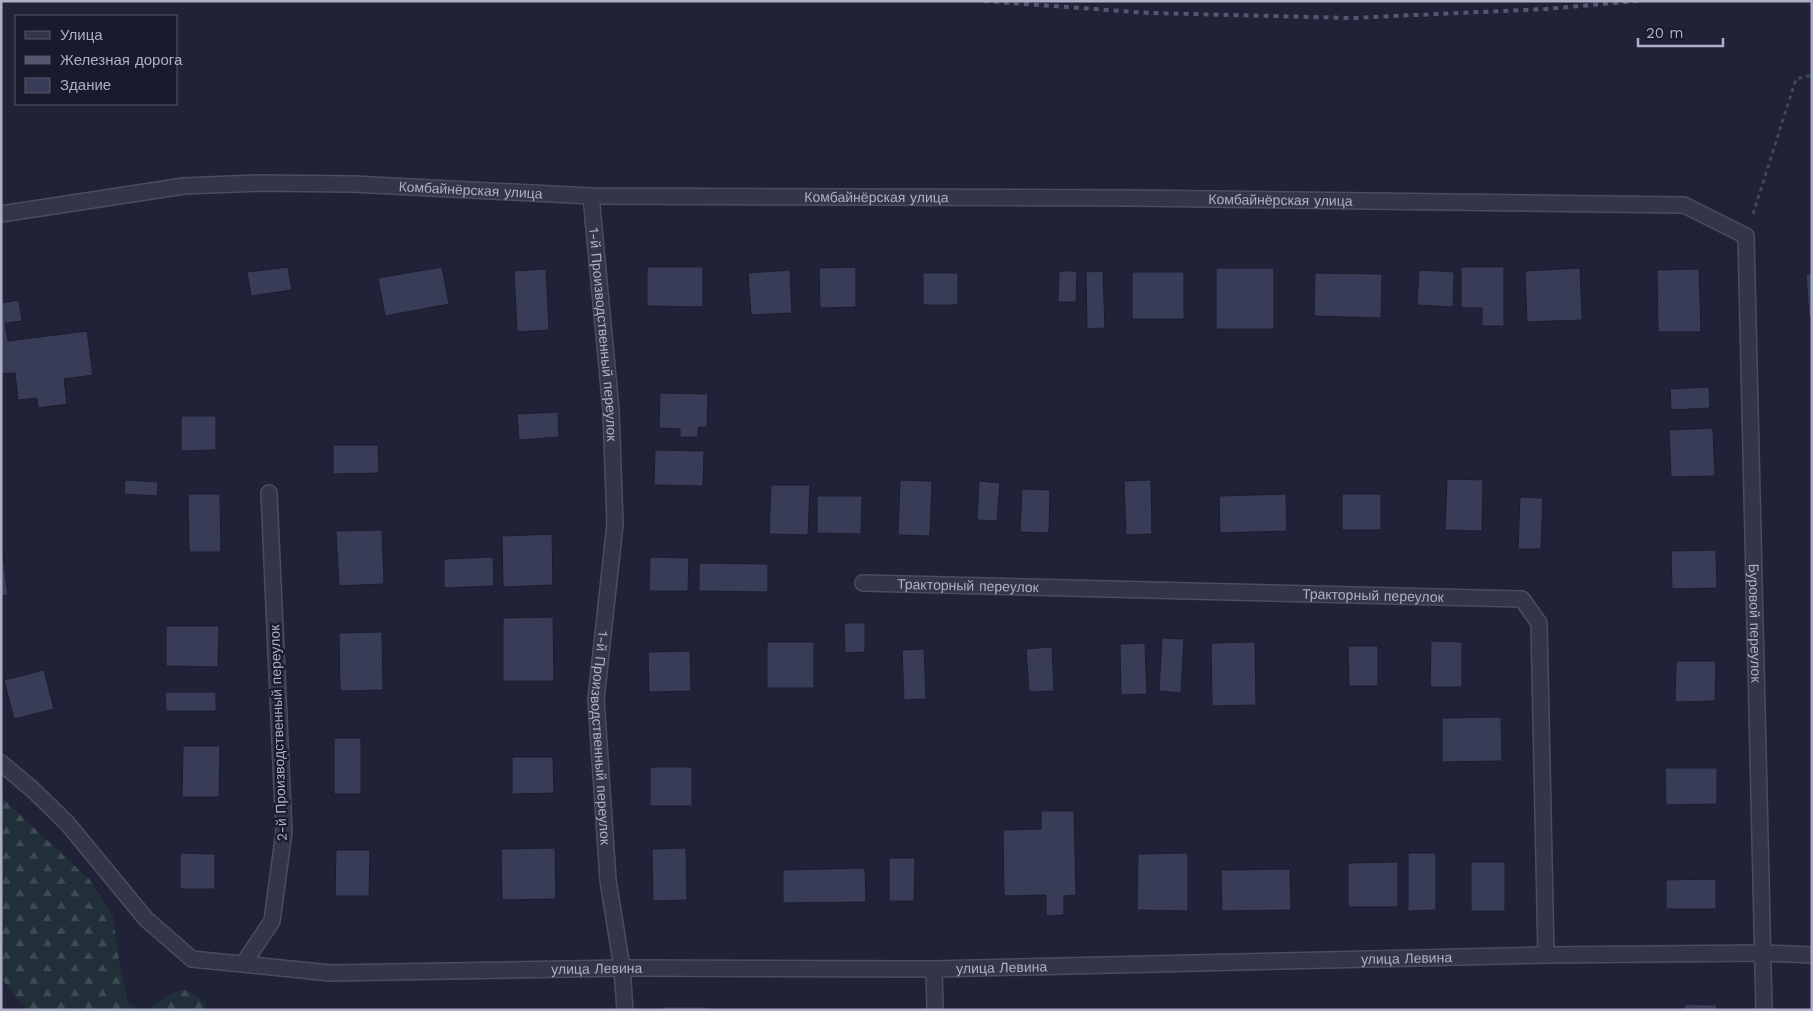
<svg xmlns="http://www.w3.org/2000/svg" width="1813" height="1011" font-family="'Work Sans',sans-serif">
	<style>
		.forest { fill: url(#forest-firs) }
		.building { fill: #383c56; stroke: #1b1d2e }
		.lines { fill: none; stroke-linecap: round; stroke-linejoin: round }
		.street-casing { stroke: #4a4d60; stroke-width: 18 }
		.path { stroke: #3c4a53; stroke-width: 3; stroke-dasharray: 4 4; stroke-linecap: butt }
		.street { stroke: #333548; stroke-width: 15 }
		.rail { stroke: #55576f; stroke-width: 4; stroke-dasharray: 5 5; stroke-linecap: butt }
		.labels { text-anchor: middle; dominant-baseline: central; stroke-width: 4.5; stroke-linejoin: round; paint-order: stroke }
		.street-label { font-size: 14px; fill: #adafc5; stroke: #191b2c }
	</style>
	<defs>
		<pattern id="forest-firs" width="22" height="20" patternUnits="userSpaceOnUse" patternTransform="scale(1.25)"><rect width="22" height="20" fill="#212f39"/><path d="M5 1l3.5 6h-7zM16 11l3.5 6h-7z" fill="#3f4b54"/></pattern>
	</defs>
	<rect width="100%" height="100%" fill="#202238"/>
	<path class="forest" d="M1 797 90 880 113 916 119 960 128 1003 140 1010H26L1 978Z
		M187 990 205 1003 206 1010H148C161 999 170 992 187 990Z"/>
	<path class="building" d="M288 267 292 290 251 296 247 272Z
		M442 267 449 304 385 316 378 278Z
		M647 267H703V307L647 306Z
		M856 267V307L820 308 819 268Z
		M1461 267H1504V326H1482V308H1461Z
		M1216 268H1274V329H1216Z
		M1580 268 1582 320 1527 322 1525 271Z
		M546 269 549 330 517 332 514 271Z
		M1699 269 1701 332H1658L1657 270Z
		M790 270 792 313 751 315 748 273Z
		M1419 270 1454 272 1453 307 1417 305Z
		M1059 271H1077L1076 302H1058Z
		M1103 271 1105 328 1087 329 1086 272Z
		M1132 272H1184V319H1132Z
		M923 273H958V305H923Z
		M1315 273 1382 274 1381 318 1314 316Z
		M1806 274H1812V317L1809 318Z
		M19 300 22 321 5 323 8 341 87 331 93 375 64 379 67 404 38 408 37 398 18 400 15 373 1 374V303Z
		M1709 387 1710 408 1671 410 1670 389Z
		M660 393 708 394 707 427H698V437H680V429L659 428Z
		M558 412 559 437 519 440 517 414Z
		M181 416H216V450L181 451Z
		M1713 428 1715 476 1671 477 1669 430Z
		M333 445H378L379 473 333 474Z
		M655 450 704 451 703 486 654 485Z
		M1447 479 1483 480 1482 531 1445 530Z
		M125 480 158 482 157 496 124 494Z
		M900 480 932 481 930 536 898 535Z
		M1151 480 1152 534 1126 535 1124 481Z
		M979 481 1000 483 997 521 977 520Z
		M771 485H810L808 535 769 534Z
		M1022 489 1050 490 1049 533 1020 532Z
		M188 494H220L221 552H189Z
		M1286 494 1287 531 1220 533 1219 496Z
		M1342 494H1381V530H1342Z
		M817 496H862L861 534 817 533Z
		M1520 497 1543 498 1541 549H1518Z
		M382 530 384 584 339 586 336 531Z
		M552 534 553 585 503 587 502 536Z
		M1716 550 1717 588 1672 589 1671 551Z
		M3 557 8 595 1 596V558Z
		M493 557 494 586 444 588V559Z
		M650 557 689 558 688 591H649Z
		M699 563 768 564V592L699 591Z
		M553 617 554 681H503V618Z
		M844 623H865V652L845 653Z
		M166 626H219L218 667 166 666Z
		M382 632 383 690 340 691 339 633Z
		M1162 638 1184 639 1181 693 1159 691Z
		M1431 641 1462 642V687H1430Z
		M767 642H814V688H767Z
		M1255 642 1256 705 1212 706 1211 643Z
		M1145 643 1147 694 1121 695 1120 644Z
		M1348 646H1378V686H1349Z
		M1052 647 1054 691 1029 692 1026 649Z
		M924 649 926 699 904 700 902 650Z
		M690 651 691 691 649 692 648 652Z
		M1676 661H1716L1715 701 1675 702Z
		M44 670 54 709 14 719 4 680Z
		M165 692H216V711H166Z
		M1501 717 1502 761 1442 762V718Z
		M334 738H361V794H334Z
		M183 746H220L219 797H182Z
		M512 757H553L554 793 512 794Z
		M650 767H692V806H650Z
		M1665 768H1717V804L1666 805Z
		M1041 811H1074L1076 895 1064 896V915L1046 916V895L1004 896 1003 830 1041 829Z
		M555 848 556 899 502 900 501 849Z
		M686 848 687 900 653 901 652 849Z
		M336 850H370L369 896H335Z
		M180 853 215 854V889H180Z
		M1188 853V911L1137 910 1138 854Z
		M1408 853H1436V910L1408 911Z
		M889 858H915L914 901H889Z
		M1398 862V907H1348V863Z
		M1471 862H1505V911H1471Z
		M865 868 866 902 783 903V870Z
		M1290 869 1291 910 1222 911 1221 870Z
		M1716 879V909H1666V880Z
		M1685 1004 1717 1005 1716 1010H1684Z
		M663 1007H708V1010H663Z"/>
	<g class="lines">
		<g class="street-casing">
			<g id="street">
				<path id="s1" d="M591 196 611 410 615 524 596 699 608 880 622 968 625 1010"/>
				<path id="s2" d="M1 214 184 186 259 183 353 184 591 196 1131 198 1684 205 1746 236 1764 1010"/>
				<path id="s3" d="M863 583 1522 599 1539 623 1546 955"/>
				<path id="s4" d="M1 763 32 789 67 823 146 919 192 959 331 973 622 968 934 969 1546 955 1764 953 1812 955"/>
				<path d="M244 963 272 921 284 832 269 493"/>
				<path d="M934 969 935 1010"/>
			</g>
		</g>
		<path class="path" d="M1753 214 1796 79 1812 75"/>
		<use href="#street" class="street"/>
		<path class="rail" d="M984 1 1149 13 1351 18 1546 9 1637 1"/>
	</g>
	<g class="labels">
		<g class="street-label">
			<text stroke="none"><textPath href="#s2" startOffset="472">Комбайнёрская улица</textPath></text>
			<text stroke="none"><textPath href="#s2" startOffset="878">Комбайнёрская улица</textPath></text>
			<text stroke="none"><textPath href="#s2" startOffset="1282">Комбайнёрская улица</textPath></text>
			<text stroke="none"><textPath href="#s1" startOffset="139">1-й Производственный переулок</textPath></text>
			<text stroke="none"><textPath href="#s3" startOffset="105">Тракторный переулок</textPath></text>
			<text stroke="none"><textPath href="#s3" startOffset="510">Тракторный переулок</textPath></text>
			<text stroke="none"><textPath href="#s2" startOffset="2142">Буровой переулок</textPath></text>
			<text transform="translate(278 733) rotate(-92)">2-й Производственный переулок</text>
			<text stroke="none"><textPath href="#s1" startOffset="544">1-й Производственный переулок</textPath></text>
			<text stroke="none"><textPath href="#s4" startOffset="1490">улица Левина</textPath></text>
			<text stroke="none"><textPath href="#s4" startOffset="1085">улица Левина</textPath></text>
			<text stroke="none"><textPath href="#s4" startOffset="680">улица Левина</textPath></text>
		</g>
	</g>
	<rect width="1813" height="1011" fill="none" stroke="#adafc5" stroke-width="5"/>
	<rect x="15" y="15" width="162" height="90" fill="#191b2c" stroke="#545669"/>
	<rect x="25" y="31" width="25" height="8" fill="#333548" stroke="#545669"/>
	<text x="60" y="40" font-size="15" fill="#adafc5">Улица</text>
	<rect x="25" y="56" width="25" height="8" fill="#55576f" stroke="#545669"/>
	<text x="60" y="65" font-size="15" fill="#adafc5">Железная дорога</text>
	<rect x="25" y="78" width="25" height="15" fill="#383c56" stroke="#545669"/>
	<text x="60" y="90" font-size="15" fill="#adafc5">Здание</text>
	<path d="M1638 38v8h85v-8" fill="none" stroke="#adafc5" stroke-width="2.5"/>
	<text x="1646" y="38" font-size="15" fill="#adafc5" stroke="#191b2c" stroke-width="4" paint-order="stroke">20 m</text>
</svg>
